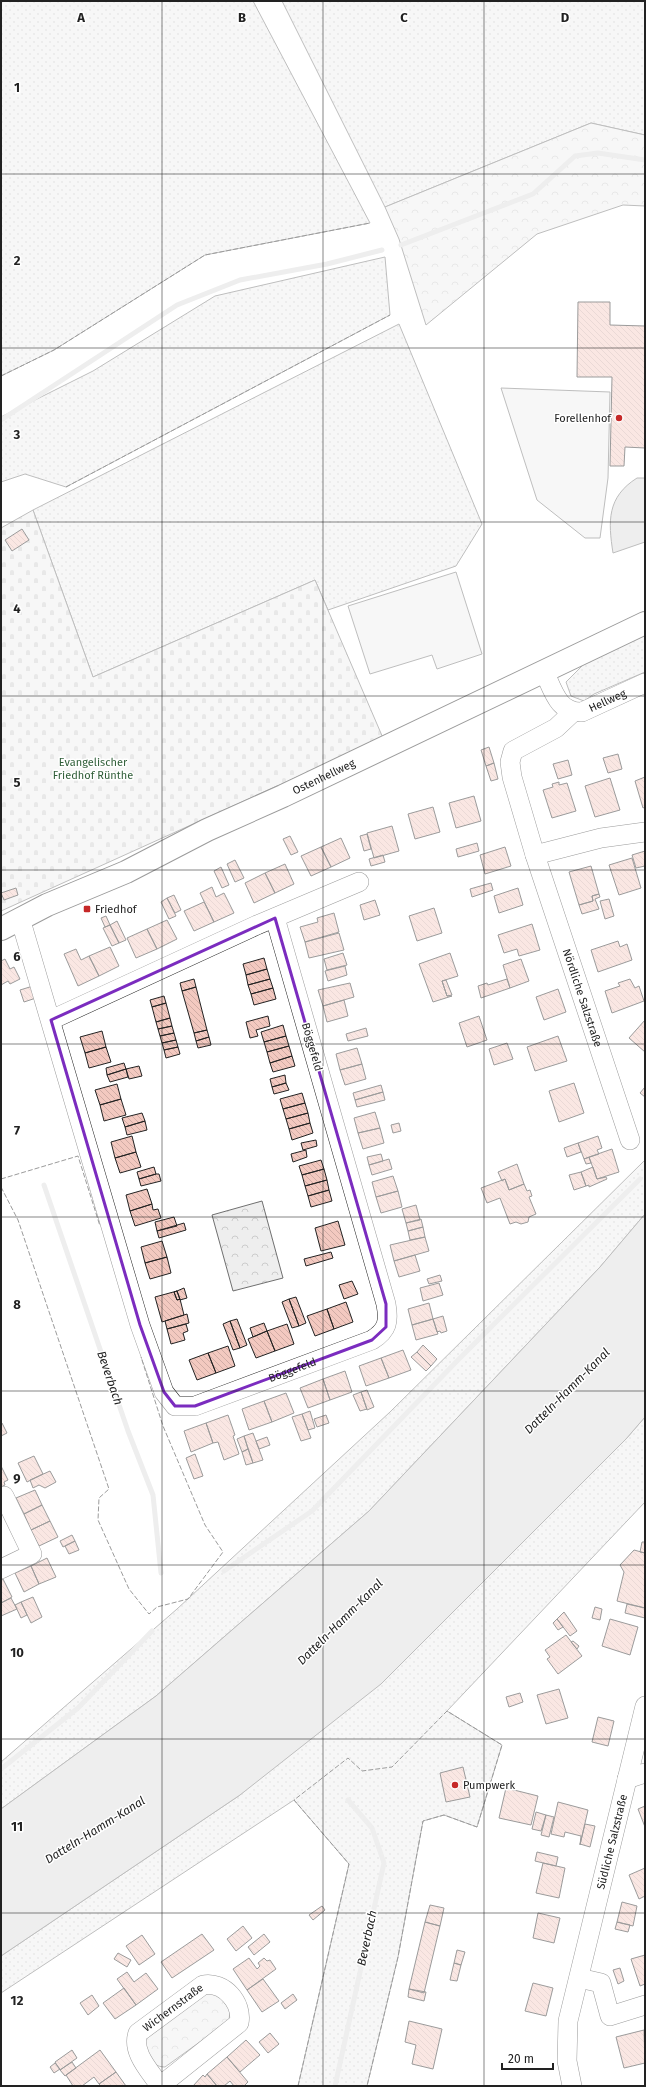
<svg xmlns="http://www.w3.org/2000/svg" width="646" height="2087" font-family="'Fira Sans',sans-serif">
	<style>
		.grass { fill: url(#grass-dots); stroke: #6f6f6f }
		.forest { fill: url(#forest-crowns); stroke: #6f6f6f }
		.cemetery { fill: url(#cemetery-stones); stroke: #6f6f6f }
		.parking { fill: #ededed; stroke: #6f6f6f }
		.water { fill: #d9d9d9; stroke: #6f6f6f }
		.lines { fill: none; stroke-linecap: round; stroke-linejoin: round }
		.stream { stroke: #d9d9d9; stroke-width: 5 }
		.building { fill: url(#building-back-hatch); stroke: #222 }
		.minor-casing { stroke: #222; stroke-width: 20 }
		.major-casing { stroke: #222; stroke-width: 24 }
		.minor { stroke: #fff; stroke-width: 19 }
		.major { stroke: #fff; stroke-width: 22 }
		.fence { stroke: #222; stroke-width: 1; stroke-dasharray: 5 2; stroke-linecap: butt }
		.marked { fill: none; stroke: #7b2cbf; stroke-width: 3; stroke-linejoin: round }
		.grid { fill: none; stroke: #222; stroke-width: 1; stroke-opacity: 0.55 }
		.poi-dot { fill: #c62828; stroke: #fff; stroke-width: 1.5 }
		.labels { text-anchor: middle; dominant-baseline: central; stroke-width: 3; stroke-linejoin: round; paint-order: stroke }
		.poi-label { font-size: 11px; fill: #222; stroke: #fff; text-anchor: start }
		.street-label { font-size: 11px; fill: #222; stroke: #fff }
		.park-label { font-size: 11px; fill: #2f5e38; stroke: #fff }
		.water-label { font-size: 12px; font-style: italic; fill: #222; stroke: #fff }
		.grid-label { font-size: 13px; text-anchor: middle; font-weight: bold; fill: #222; stroke: #fff; stroke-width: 3; stroke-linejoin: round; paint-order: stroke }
	</style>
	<defs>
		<pattern id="grass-dots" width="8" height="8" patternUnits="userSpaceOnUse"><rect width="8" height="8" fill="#eee"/><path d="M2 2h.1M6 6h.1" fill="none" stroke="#ccc" stroke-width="1.8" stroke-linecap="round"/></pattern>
		<pattern id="forest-crowns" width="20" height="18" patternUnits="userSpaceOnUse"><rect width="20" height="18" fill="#eee"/><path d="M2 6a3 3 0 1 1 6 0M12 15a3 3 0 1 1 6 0" fill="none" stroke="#ccc"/></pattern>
		<pattern id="cemetery-stones" width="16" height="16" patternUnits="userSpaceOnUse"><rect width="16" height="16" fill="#eee"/><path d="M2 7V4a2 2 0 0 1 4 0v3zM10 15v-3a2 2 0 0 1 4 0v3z" fill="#ccc"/></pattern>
		<pattern id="building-back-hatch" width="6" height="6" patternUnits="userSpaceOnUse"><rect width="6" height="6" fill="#f3c9c0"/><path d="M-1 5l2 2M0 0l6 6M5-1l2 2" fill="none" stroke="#d0aca5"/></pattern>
	</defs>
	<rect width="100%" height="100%" fill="#fff"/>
	<path class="grass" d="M1 1H253L370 223 205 255 54 350 1 376Z
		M282 1H645V135L591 123 385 207Z
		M385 257 390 315 66 487 25 474 1 482V417L93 371 215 296Z
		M399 324 482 524 456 566 328 610 315 580 93 677 33 510Z
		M645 635V672L594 694 584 701 571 696 566 682 584 664Z
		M645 1160V1214L600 1267 369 1511 156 1696 1 1809V1762L177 1609 390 1412Z
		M645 1417V1502L447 1711 502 1745 477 1827 444 1815 423 1821 398 1957 367 2086H298L349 1864 294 1800 1 1993V1956L240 1795 626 1439Z"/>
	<path class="forest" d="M591 123 645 135V206L623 205 537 234 426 325 399 239 385 207Z
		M262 1201 283 1278 233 1291 212 1215Z
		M210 1993 218 1994 230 2010 229 2021 165 2067C149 2067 148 2052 144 2040L147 2035 202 1995Z"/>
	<path class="cemetery" d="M33 510 93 677 315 580 383 738 1 911V528Z"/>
	<path class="parking" d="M501 388 610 392 608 478 600 538H585L537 500Z
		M456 572 482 654 437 669 432 655 370 674 348 606Z"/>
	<path class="water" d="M637 478H645V542L613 553C608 521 607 497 637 478Z
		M645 1214V1417L626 1439 381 1684 240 1795 1 1956V1809L156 1696 369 1511 600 1267Z"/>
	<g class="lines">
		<path class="stream" d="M401 245 533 194 575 156 598 153 645 160
			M1 420 177 305 240 280 327 264 382 250
			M44 1185 128 1431 153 1495 161 1573
			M224 1571 312 1511 458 1360 640 1179
			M1 1769 78 1708 152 1631
			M335 2086 384 1863 372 1828 348 1800"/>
	</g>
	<path class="building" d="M578 302H610V325L645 326V448L625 447 624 466H610L612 377H577Z
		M22 529 29 540 12 551 5 540Z
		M489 747 494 763 486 766 481 750Z
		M618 754 622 769 608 773 603 758Z
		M568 760 572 775 558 779 553 764Z
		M494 763 498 779 491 781 486 766Z
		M645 777V807L643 808 635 781Z
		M610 778 620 810 595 817 585 786Z
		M559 782V785L567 783 576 811 552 818 543 790 553 787 552 784Z
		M474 796 481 821 456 828 449 803Z
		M433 807 440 832 415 839 408 814Z
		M392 826 399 851 374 858 367 833Z
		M367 834 371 849 364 851 360 836Z
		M290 836 298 852 291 855 283 839Z
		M341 838 350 858 331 867 321 847Z
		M477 843 479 851 458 857 456 849Z
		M321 847 331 867 311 876 301 856Z
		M505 847 511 866 485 874 480 855Z
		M645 851V866L636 868 632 855Z
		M383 855 385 862 371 866 369 859Z
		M632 858 641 888 619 895 609 865Z
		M235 860 244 878 235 882 227 864Z
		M285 864 294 884 275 893 265 873Z
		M591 866 599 894 592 896 593 901 579 905 569 872Z
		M221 867 229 885 222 888 214 871Z
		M265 873 275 893 254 903 245 883Z
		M491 883 493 890 472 897 470 889Z
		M212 887 216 897 224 893 234 913 214 922 200 893Z
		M16 888 18 895 4 900 1 893Z
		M518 888 523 905 499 913 494 896Z
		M599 894 600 897 595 899 599 909 582 914 579 905 593 901 592 896Z
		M174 895 181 910 175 913 167 898Z
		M167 898 176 916 169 919 161 902Z
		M609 899 614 916 605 919 600 901Z
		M375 900 380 915 364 920 360 905Z
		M204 902 214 922 194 931 184 911Z
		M434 908 442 933 417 941 409 916Z
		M334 913 339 932 305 942 300 927 318 922 317 918Z
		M106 916 110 925 105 927 101 918Z
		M167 920 177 939 157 949 147 929Z
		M117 921 126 940 119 943 110 925Z
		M532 924 540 950 519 956 517 949 504 953 498 935Z
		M110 925 119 943 112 946 103 928Z
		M147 929 157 949 136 958 127 938Z
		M339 933 344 950 309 958 305 942Z
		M618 941 620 947 627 944 632 960 598 972 591 950Z
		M110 947 119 966 99 976 89 956Z
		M76 949 81 960 89 956 99 976 78 986 64 954Z
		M343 953 347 965 327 970 324 959Z
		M450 953 458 976 442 981 447 996H452L433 1002 419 964Z
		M264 958 267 969 246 975 243 964Z
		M5 959 10 969 14 967 20 979 10 984 8 981 1 985V961Z
		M521 959 529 981 510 988 503 965Z
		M345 966 347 975 328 981 325 971Z
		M267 969 270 979 248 985 246 975Z
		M194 979 196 987 182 991 180 983Z
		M270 979 273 988 251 994 248 985Z
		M507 979 510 988 481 998 478 986 487 983 488 985Z
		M630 979 635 988 639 986 644 1001 612 1013 605 991 620 986 618 983Z
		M446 980 452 995 447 996 442 981Z
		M350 983 354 997 323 1006 318 990Z
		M33 986 36 998 24 1002 20 990Z
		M196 987 207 1030 194 1033 182 991Z
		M273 988 276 999 254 1005 251 994Z
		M558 989 566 1012 544 1020 536 997Z
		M164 996 166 1003 152 1007 150 1000Z
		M344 1000 348 1016 327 1022 323 1006Z
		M166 1003 170 1018 156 1022 152 1007Z
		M268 1016 270 1026 256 1030 258 1036 250 1038 246 1022Z
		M479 1016 487 1040 467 1047 459 1023Z
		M170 1018 172 1026 158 1029 156 1022Z
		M645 1020V1052L629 1038Z
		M283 1025 286 1036 264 1042 261 1032Z
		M172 1026 174 1033 160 1036 158 1029Z
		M366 1028 368 1036 348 1041 346 1034Z
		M207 1030 209 1037 196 1041 194 1033Z
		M102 1031 106 1047 85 1053 80 1037Z
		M174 1033 176 1040 162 1043 160 1036Z
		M286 1036 289 1046 267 1052 264 1042Z
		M558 1036 567 1061 535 1071 527 1047Z
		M209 1037 211 1045 198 1048 196 1041Z
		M176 1040 178 1047 164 1050 162 1043Z
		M507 1043 513 1059 494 1065 489 1049Z
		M289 1046 292 1056 270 1063 267 1052Z
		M106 1047 111 1062 89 1068 85 1053Z
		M178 1047 180 1054 166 1058 164 1050Z
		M357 1048 362 1064 340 1070 336 1054Z
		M292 1056 295 1066 273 1072 270 1063Z
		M124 1063 126 1069 107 1075 106 1068Z
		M362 1064 366 1079 345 1085 340 1070Z
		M139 1066 142 1076 129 1079 126 1069Z
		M126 1069 128 1077 110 1082 107 1075Z
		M285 1075 286 1083 272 1087 270 1079Z
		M286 1083 289 1090 274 1094 272 1087Z
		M574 1083 584 1113 559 1122 549 1091Z
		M117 1084 121 1099 100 1105 95 1090Z
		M381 1085 383 1092 355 1100 353 1093Z
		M645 1087V1097L640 1093Z
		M383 1092 385 1100 357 1107 355 1100Z
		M302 1093 305 1103 283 1109 280 1099Z
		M121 1099 126 1115 104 1121 100 1105Z
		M305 1103 308 1113 286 1119 283 1109Z
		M375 1112 380 1128 358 1133 354 1118Z
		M142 1113 145 1121 125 1127 122 1118Z
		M308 1113 310 1123 289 1129 286 1119Z
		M145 1121 147 1130 127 1135 125 1127Z
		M310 1123 313 1133 292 1140 289 1129Z
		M399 1123 401 1131 393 1133 391 1125Z
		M380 1128 384 1143 363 1149 358 1133Z
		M132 1136 136 1152 115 1158 111 1142Z
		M598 1136 602 1148 597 1150 599 1154 584 1159 578 1143Z
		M316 1140 317 1146 303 1150 301 1143Z
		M578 1143 581 1152 567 1157 564 1148Z
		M612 1149 619 1172 597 1179 589 1157Z
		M306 1150 307 1157 293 1162 291 1154Z
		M136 1152 141 1167 120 1173 115 1158Z
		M381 1154 383 1161 369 1165 367 1157Z
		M589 1157 591 1163 586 1164 584 1159Z
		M389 1159 392 1169 372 1175 369 1165Z
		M321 1160 324 1169 302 1175 299 1166Z
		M517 1164 524 1184 509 1190 505 1179 502 1181 498 1172Z
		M154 1167 156 1174 139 1179 137 1172Z
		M593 1167 597 1179 606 1177 607 1179 589 1187V1185L586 1186 581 1172Z
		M324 1169 327 1180 305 1186 302 1175Z
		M581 1172 586 1186 574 1190 569 1175Z
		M156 1174H159L161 1181 141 1186 139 1179Z
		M393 1176 398 1191 376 1197 372 1182Z
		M505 1179 509 1190 524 1184 527 1191 530 1190 532 1196 529 1197 536 1214 529 1217 528 1222 521 1224 516 1222 510 1224 500 1198 487 1203 481 1188Z
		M327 1180 329 1190 308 1196 305 1186Z
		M147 1189 152 1204 130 1211 126 1195Z
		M329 1190 332 1201 311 1207 308 1196Z
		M398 1191 402 1207 381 1213 376 1197Z
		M152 1204 153 1210 158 1209 161 1218 135 1226 130 1211Z
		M416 1205 420 1220 406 1223 402 1209Z
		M174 1217 177 1226 157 1231 155 1222Z
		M421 1219 423 1227 408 1231 406 1223Z
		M338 1221 345 1245 321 1251 315 1228Z
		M184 1223 186 1230 159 1238 157 1231Z
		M423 1227 425 1237 410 1240 408 1231Z
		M425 1237 429 1251 394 1261 390 1245Z
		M162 1241 167 1257 145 1263 141 1247Z
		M331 1252 333 1258 306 1266 304 1259Z
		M415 1255 420 1271 399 1277 394 1261Z
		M167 1257 171 1273 150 1279 145 1263Z
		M440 1275 442 1281 429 1284 427 1279Z
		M352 1281 358 1294 344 1299 339 1285Z
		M439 1283 443 1295 423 1301 420 1288Z
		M184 1288 187 1298 180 1300 177 1291Z
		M177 1291 174 1292 177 1300 180 1299 184 1315 162 1322 155 1297Z
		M177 1291 180 1299 177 1300 174 1292Z
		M296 1297 306 1323 299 1326 289 1299Z
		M289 1299 299 1326 292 1328 282 1302Z
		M346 1302 353 1322 334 1329 327 1309Z
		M429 1303 433 1319 412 1325 408 1309Z
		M327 1309 334 1329 315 1336 307 1316Z
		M187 1314 189 1323 167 1329 165 1321Z
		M443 1316 447 1331 441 1333 440 1331 437 1332 433 1319Z
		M237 1319 247 1345 240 1348 230 1321Z
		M433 1319 438 1334 416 1340 412 1325Z
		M230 1321 240 1348 233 1350 223 1324Z
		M264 1323 267 1331 253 1337 250 1328Z
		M186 1324 188 1331 183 1333 185 1340 171 1344 167 1329Z
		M287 1324 294 1344 275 1351 267 1331Z
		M267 1331 275 1351 256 1358 248 1339Z
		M423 1345 437 1359 431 1366 417 1352Z
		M228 1346 235 1366 216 1373 208 1353Z
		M403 1350 411 1370 389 1378 381 1358Z
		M417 1352 431 1366 426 1371 411 1357Z
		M208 1353 216 1373 197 1380 189 1360Z
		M381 1358 389 1378 366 1386 359 1366Z
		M345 1371 352 1392 330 1400 323 1379Z
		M323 1379 330 1400 308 1408 300 1388Z
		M367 1390 374 1407 367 1410 361 1392Z
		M361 1392 367 1409 360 1411 353 1395Z
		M286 1393 294 1413 272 1422 264 1401Z
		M264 1401 272 1422 249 1430 242 1409Z
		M310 1411 315 1428 308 1430 302 1414Z
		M302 1414 311 1438 301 1441 292 1417Z
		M228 1415 235 1435 233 1436 239 1454 224 1460 218 1442 213 1443 206 1423Z
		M326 1415 329 1423 317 1427 314 1419Z
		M2 1423 7 1433 1 1436V1424Z
		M206 1423 213 1443 191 1452 184 1431Z
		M253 1433 263 1460 253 1463 244 1436Z
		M244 1436 248 1449 242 1452 237 1439Z
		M267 1437 270 1445 259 1449 256 1441Z
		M248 1449 253 1463 246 1465 242 1452Z
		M195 1454 203 1476 194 1479 186 1458Z
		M34 1456 43 1474 27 1482 18 1463Z
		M1 1466 8 1480 4 1482 5 1485 1 1487Z
		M50 1471 56 1482 45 1488 39 1485 33 1488 30 1480Z
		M35 1490 42 1505 24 1514 16 1498Z
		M42 1505 50 1521 31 1530 24 1514Z
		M50 1521 58 1537 39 1546 31 1530Z
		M72 1535 75 1541 63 1547 60 1541Z
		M75 1541 79 1550 69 1554 65 1546Z
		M642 1542H645V1553L640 1552Z
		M634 1550 645 1553V1608L617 1601 624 1572 620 1565Z
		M47 1558 56 1577 39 1584 31 1566Z
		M31 1566 39 1584 24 1592 15 1573Z
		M3 1579 12 1597 1 1603V1580Z
		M33 1597 42 1617 31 1623 21 1602Z
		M11 1598 17 1609 1 1616V1603Z
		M21 1602 27 1615 21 1618 15 1605Z
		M627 1604 645 1608V1618L625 1613Z
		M595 1607 602 1609 600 1620 592 1618Z
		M564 1612 577 1631 570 1636 557 1619Z
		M557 1619 563 1627 558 1630 553 1623Z
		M610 1619 638 1627 630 1655 602 1646Z
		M566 1635 582 1656 558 1674 547 1659 550 1657 545 1650Z
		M573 1641 579 1646 577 1649 571 1642Z
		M559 1689 568 1718 546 1724 537 1695Z
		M520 1693 523 1702 509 1707 506 1697Z
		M598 1717 614 1721 608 1746 592 1742Z
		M463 1767 470 1797 446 1802 440 1773Z
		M506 1788 538 1796 531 1825 499 1818Z
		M558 1802 588 1810 580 1845 581 1836 565 1832 564 1837 551 1834Z
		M645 1806V1827L638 1809Z
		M536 1812 546 1815 541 1831 532 1829Z
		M546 1815 554 1817 549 1837 541 1835Z
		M585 1824 595 1826 590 1847 580 1844Z
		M537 1852 558 1857 556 1866 535 1861Z
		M543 1863 565 1868 559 1898 536 1893Z
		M645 1868V1896L639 1899 629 1875Z
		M622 1902 637 1906 633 1926 617 1922Z
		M430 1905 444 1908 440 1926 425 1922Z
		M322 1906 325 1910 313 1920 309 1915Z
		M538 1913 560 1918 554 1943 533 1938Z
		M425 1922 440 1926 424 1993 409 1989Z
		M617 1922 630 1925 628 1932 615 1929Z
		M243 1926 252 1938 236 1951 227 1939Z
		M202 1934 214 1950 172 1978 161 1962Z
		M264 1934 270 1942 254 1955 248 1947Z
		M142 1935 155 1954 139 1965 126 1946Z
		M457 1950 465 1952 461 1965 454 1963Z
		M118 1953 131 1960 127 1967 114 1959Z
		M645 1955V1984L640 1986 631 1959Z
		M249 1958 257 1969 260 1966 258 1963 264 1958 267 1961 270 1960 276 1969 247 1990 233 1969Z
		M454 1963 461 1965 457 1981 450 1980Z
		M620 1968 624 1981 618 1984 613 1970Z
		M127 1972 134 1982 146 1973 158 1989 136 2005 117 1979Z
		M263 1979 279 2001 262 2012 247 1990Z
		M533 1983 553 1988 546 2016 525 2011Z
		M124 1988 136 2005 115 2019 103 2003Z
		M409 1989 426 1992 424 2001 408 1997Z
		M293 1994 297 2000 285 2009 281 2003Z
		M92 1995 99 2006 88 2015 80 2003Z
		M409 2021 442 2029 433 2069 412 2064 416 2045 405 2042Z
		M644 2030 645 2063 624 2068 616 2037Z
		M270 2033 279 2044 268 2053 259 2042Z
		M246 2040 260 2055 240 2072 227 2057Z
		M72 2050 77 2058 60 2070 55 2062Z
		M100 2050 116 2072 99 2084 94 2077 82 2086H73L66 2075Z
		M227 2057 248 2082 244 2086H234L230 2081 224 2086H217L207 2074Z
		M72 2062 76 2068 65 2076 60 2070Z
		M55 2063 60 2069 54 2073 50 2067Z
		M116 2072 126 2086H101L99 2084Z
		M207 2074 217 2086H193L203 2075 205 2077Z"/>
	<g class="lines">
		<g class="minor-casing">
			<g id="minor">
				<path id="s1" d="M544 671C553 690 558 713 582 712L645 683"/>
				<path id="s2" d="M572 713 556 728 513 751 510 762 512 777 535 855 630 1140"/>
				<path d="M535 855 601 838 645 832"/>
				<path id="s3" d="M20 918 140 1325 164 1392 175 1406H195L372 1340C388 1330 389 1321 386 1304L275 918"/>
				<path d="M51 1020 257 925 359 882"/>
				<path d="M1 1497 4 1496 32 1554 1 1569"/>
				<path d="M627 1779 645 1773"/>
				<path d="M579 1978 601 1983 610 2016 645 2005"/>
				<path id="s4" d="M160 2086C150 2071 131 2052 138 2033L203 1985C224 1981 243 2003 239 2023L160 2086"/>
				<path id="s5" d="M572 2086 567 2061 568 2021 645 1706"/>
			</g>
		</g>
		<g class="major-casing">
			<g id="major">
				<path id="s6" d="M1 929 47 905 126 872 207 830 283 796 645 623"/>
			</g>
		</g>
		<use href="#minor" class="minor"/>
		<use href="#major" class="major"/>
		<path class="fence" d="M1 376 54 350 205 255 370 223
			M66 487 390 315
			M1 1179 78 1156 100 1226
			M1 1187 18 1220 109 1489 99 1498 98 1520 129 1589 149 1614 157 1607 188 1599 223 1552 205 1525 163 1426 141 1357
			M298 2086 349 1864 294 1800 348 1758 362 1771 392 1767 447 1711 502 1745 477 1827 444 1815 423 1821 398 1957 367 2086"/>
	</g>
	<path d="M0 0H646V2087H0ZM275 918 386 1304V1327L372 1340 195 1406H175L164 1392 140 1325 51 1020Z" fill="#fff" fill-opacity=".55" fill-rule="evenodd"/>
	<path class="marked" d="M275 918 386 1304V1327L372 1340 195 1406H175L164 1392 140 1325 51 1020Z"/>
	<path class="grid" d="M162 1V2086M323 1V2086M484 1V2086M1 174H645M1 348H645M1 522H645M1 696H645M1 870H645M1 1044H645M1 1217H645M1 1391H645M1 1565H645M1 1739H645M1 1913H645"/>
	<g class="poi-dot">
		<circle cx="619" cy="418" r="4"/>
		<rect x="83" y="905" width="8" height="8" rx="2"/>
		<circle cx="455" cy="1785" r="4"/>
	</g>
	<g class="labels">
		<g class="poi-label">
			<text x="611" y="418" text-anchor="end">Forellenhof</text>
			<text x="95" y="909">Friedhof</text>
			<text x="463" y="1785">Pumpwerk</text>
		</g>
		<g class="street-label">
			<text stroke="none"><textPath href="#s1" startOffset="88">Hellweg</textPath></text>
			<text stroke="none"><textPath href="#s6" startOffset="357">Ostenhellweg</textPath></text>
			<text stroke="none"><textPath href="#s2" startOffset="329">Nördliche Salzstraße</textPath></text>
			<text transform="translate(312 1047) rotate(74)">Böggefeld</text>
			<text stroke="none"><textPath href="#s3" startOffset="637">Böggefeld</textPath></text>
			<text stroke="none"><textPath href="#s5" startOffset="250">Südliche Salzstraße</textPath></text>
			<text stroke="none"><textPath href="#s4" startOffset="103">Wichernstraße</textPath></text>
		</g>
		<g class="park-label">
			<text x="93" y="762">Evangelischer<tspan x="93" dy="13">Friedhof Rünthe</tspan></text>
		</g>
		<g class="water-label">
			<text transform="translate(110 1378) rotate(71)">Beverbach</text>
			<text transform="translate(567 1391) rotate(-45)">Datteln-Hamm-Kanal</text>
			<text transform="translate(340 1622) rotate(-45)">Datteln-Hamm-Kanal</text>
			<text transform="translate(95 1830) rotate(-32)">Datteln-Hamm-Kanal</text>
			<text transform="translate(367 1938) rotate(-78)">Beverbach</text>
		</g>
	</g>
	<g class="grid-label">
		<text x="81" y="22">A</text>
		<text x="242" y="22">B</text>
		<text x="404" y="22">C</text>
		<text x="565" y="22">D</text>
		<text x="17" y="92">1</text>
		<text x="17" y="265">2</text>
		<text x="17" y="439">3</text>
		<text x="17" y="613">4</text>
		<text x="17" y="787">5</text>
		<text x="17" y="961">6</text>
		<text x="17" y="1135">7</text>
		<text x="17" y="1309">8</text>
		<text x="17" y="1483">9</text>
		<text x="17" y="1657">10</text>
		<text x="17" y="1831">11</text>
		<text x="17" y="2005">12</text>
	</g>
	<rect width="646" height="2087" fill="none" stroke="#222222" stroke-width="4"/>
	<path d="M502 2063v6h51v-6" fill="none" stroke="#222222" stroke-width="2"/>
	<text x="508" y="2063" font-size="12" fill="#222222" stroke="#ffffff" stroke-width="3" paint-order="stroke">20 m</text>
</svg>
